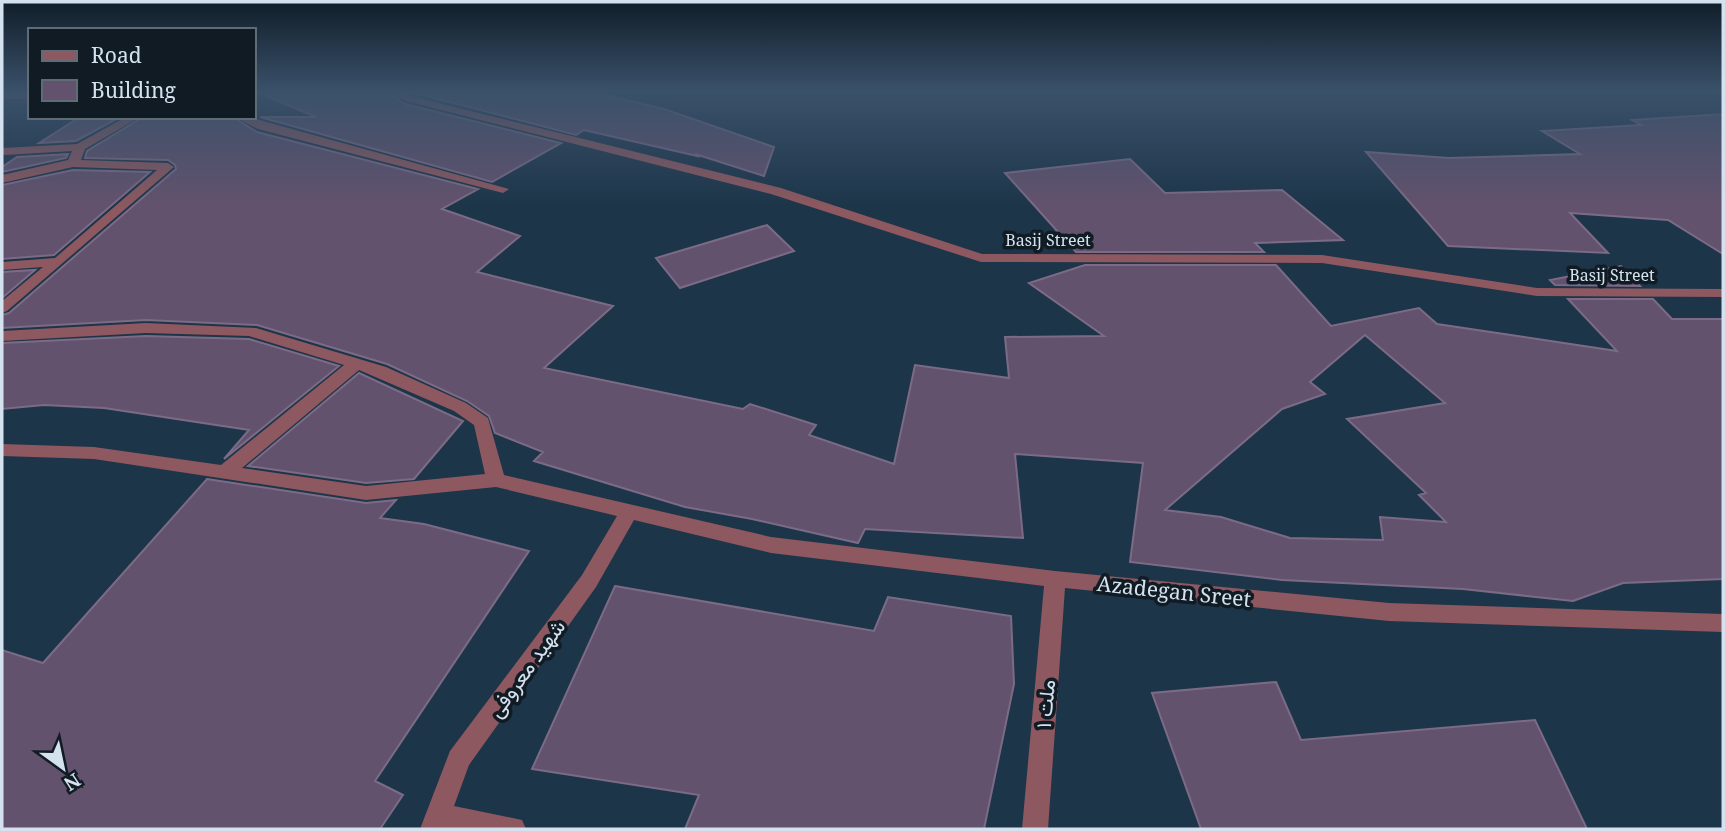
<svg xmlns="http://www.w3.org/2000/svg" width="1725" height="831" font-family="'Noto Serif',Vazirmatn,serif">
	<style>
		.building { fill: #63526d; stroke: #7c6b87; stroke-width: 2; fill-rule: evenodd }
		.lines { fill: none; stroke-linecap: round; stroke-linejoin: round }
		.minor { fill: #8d5860; fill-rule: evenodd }
		.tertiary { fill: #8d5860; fill-rule: evenodd }
		.labels { text-anchor: middle; dominant-baseline: central; stroke-width: 7; stroke-linejoin: round; paint-order: stroke }
		.far-street-label { font-size: 16px; fill: #d4e2ef; stroke: #111b24 }
		.near-street-label { font-size: 21px; fill: #d4e2ef; stroke: #111b24 }
	</style>
	<rect width="100%" height="100%" fill="#1d3549"/>
	<path class="building" d="M254 91H387L405 104 561 143 492 182 260 117H316Z
		M407 91H589L664 109 774 147 764 176 695 154 697 156 584 130 576 135Z
		M1723 114V254L1668 220 1570 213 1608 253 1448 246 1366 152 1449 158 1580 154 1542 131 1641 125 1632 120Z
		M80 117H120L76 141 39 143Z
		M143 117H233L257 132 478 189 442 209 520 236 477 272 613 306 544 368 743 409 750 404 816 425 809 435 894 464 915 365 1009 378 1005 337 1104 336 1029 283 1085 265H1276L1331 326 1419 308 1437 324 1617 351 1568 299H1653L1672 319H1723V579L1623 583 1573 601 1463 589 1282 580 1130 562 1143 463 1015 454 1023 538 865 529 858 543 752 519 685 507 534 461 543 452 495 433 489 416 467 401 387 364 257 325 146 320 2 328V315L9 313 176 169 175 165 168 160 85 158 87 151ZM1365 335 1445 403 1347 419 1426 493 1419 495 1446 522 1380 517 1383 540 1290 538 1221 517 1165 510 1282 409 1325 394 1310 382Z
		M68 154 66 158 2 172V167L17 157Z
		M1130 159 1165 193 1282 190 1343 240 1255 243 1264 252H1076L1005 173Z
		M73 170 150 172 54 255 2 259V185Z
		M767 225 794 251 680 288 656 258Z
		M1621 266 1640 286 1555 285 1550 280Z
		M35 270 2 298V272Z
		M146 336 249 339 339 366 224 459 249 430 104 408 44 405 2 409V343Z
		M359 373 463 421 414 479 366 483 248 466Z
		M207 479 366 503 396 500 380 518 424 524 529 551 375 781 403 795 380 829H2V650L43 663Z
		M615 586 874 631 888 597 1011 616 1014 684 984 829H685L699 795 532 769Z
		M1276 682 1301 740 1535 720 1587 829H1201L1152 693Z"/>
	<g class="lines">
		<path class="minor" d="M2 93H30V99H2Z
			M126 117H140L85 149 81 160 168 163 174 167 7 311 2 313V301L43 267 2 270V262L55 258 157 170 73 167 2 183V175L68 160 72 151 5 155 2 154V148L77 144Z
			M235 117H249L509 189 503 193 258 129Z
			M146 323 256 328 386 367 466 403 488 418 504 475 771 537 1055 571 1389 603 1723 614V632L1389 621 1065 588 1048 829H1022L1044 586 771 553 634 520 596 587 469 765 454 806 522 820 526 829H420L450 751 582 575 617 516 496 487 366 500 94 459 2 456V444L94 447 221 465 344 365 249 336 146 333 2 341V331ZM359 370 454 411 474 425 485 474 366 486 242 468Z"/>
		<path class="tertiary" d="M389 91H402L414 97 781 188 982 254 1322 255 1537 288 1723 289V297L1537 296 1322 263 981 262 771 194 406 101Z"/>
	</g>
	<linearGradient id="sky" x2="0" y2="1"><stop stop-color="#101d28"/><stop offset="0.44" stop-color="#3a516a"/><stop offset="1" stop-color="#3a516a" stop-opacity="0"/></linearGradient>
	<rect width="1725" height="207" fill="url(#sky)"/>
	<g class="labels">
		<g class="far-street-label">
			<text x="1048" y="240">Basij Street</text>
			<text x="1612" y="275">Basij Street</text>
		</g>
		<g class="near-street-label">
			<text transform="translate(1174 591) rotate(6)">Azadegan Sreet</text>
			<text transform="translate(526 668) rotate(-54)">شهید معروفی</text>
			<text transform="translate(1045 704) rotate(-85)">ملت ۱</text>
		</g>
	</g>
	<rect width="1725" height="831" fill="none" stroke="#d4e2ef" stroke-width="7"/>
	<rect x="28" y="28" width="228" height="91" fill="#111b24" stroke="#5f6b75" stroke-width="2"/>
	<rect x="42" y="51" width="35" height="10" fill="#8d5860" stroke="#5f6b75" stroke-width="2"/>
	<text x="91" y="63" font-size="21" fill="#d4e2ef">Road</text>
	<rect x="42" y="80" width="35" height="21" fill="#63526d" stroke="#5f6b75" stroke-width="2"/>
	<text x="91" y="98" font-size="21" fill="#d4e2ef">Building</text>
	<g transform="translate(63 768) rotate(147)" stroke="#111b24" stroke-width="5" paint-order="stroke">
	<path d="M0-5L12 26L0 18L-12 26Z" fill="#d4e2ef"/>
	<text y="-10" font-size="19" font-weight="bold" text-anchor="middle" fill="#d4e2ef">N</text>
	</g>
</svg>
